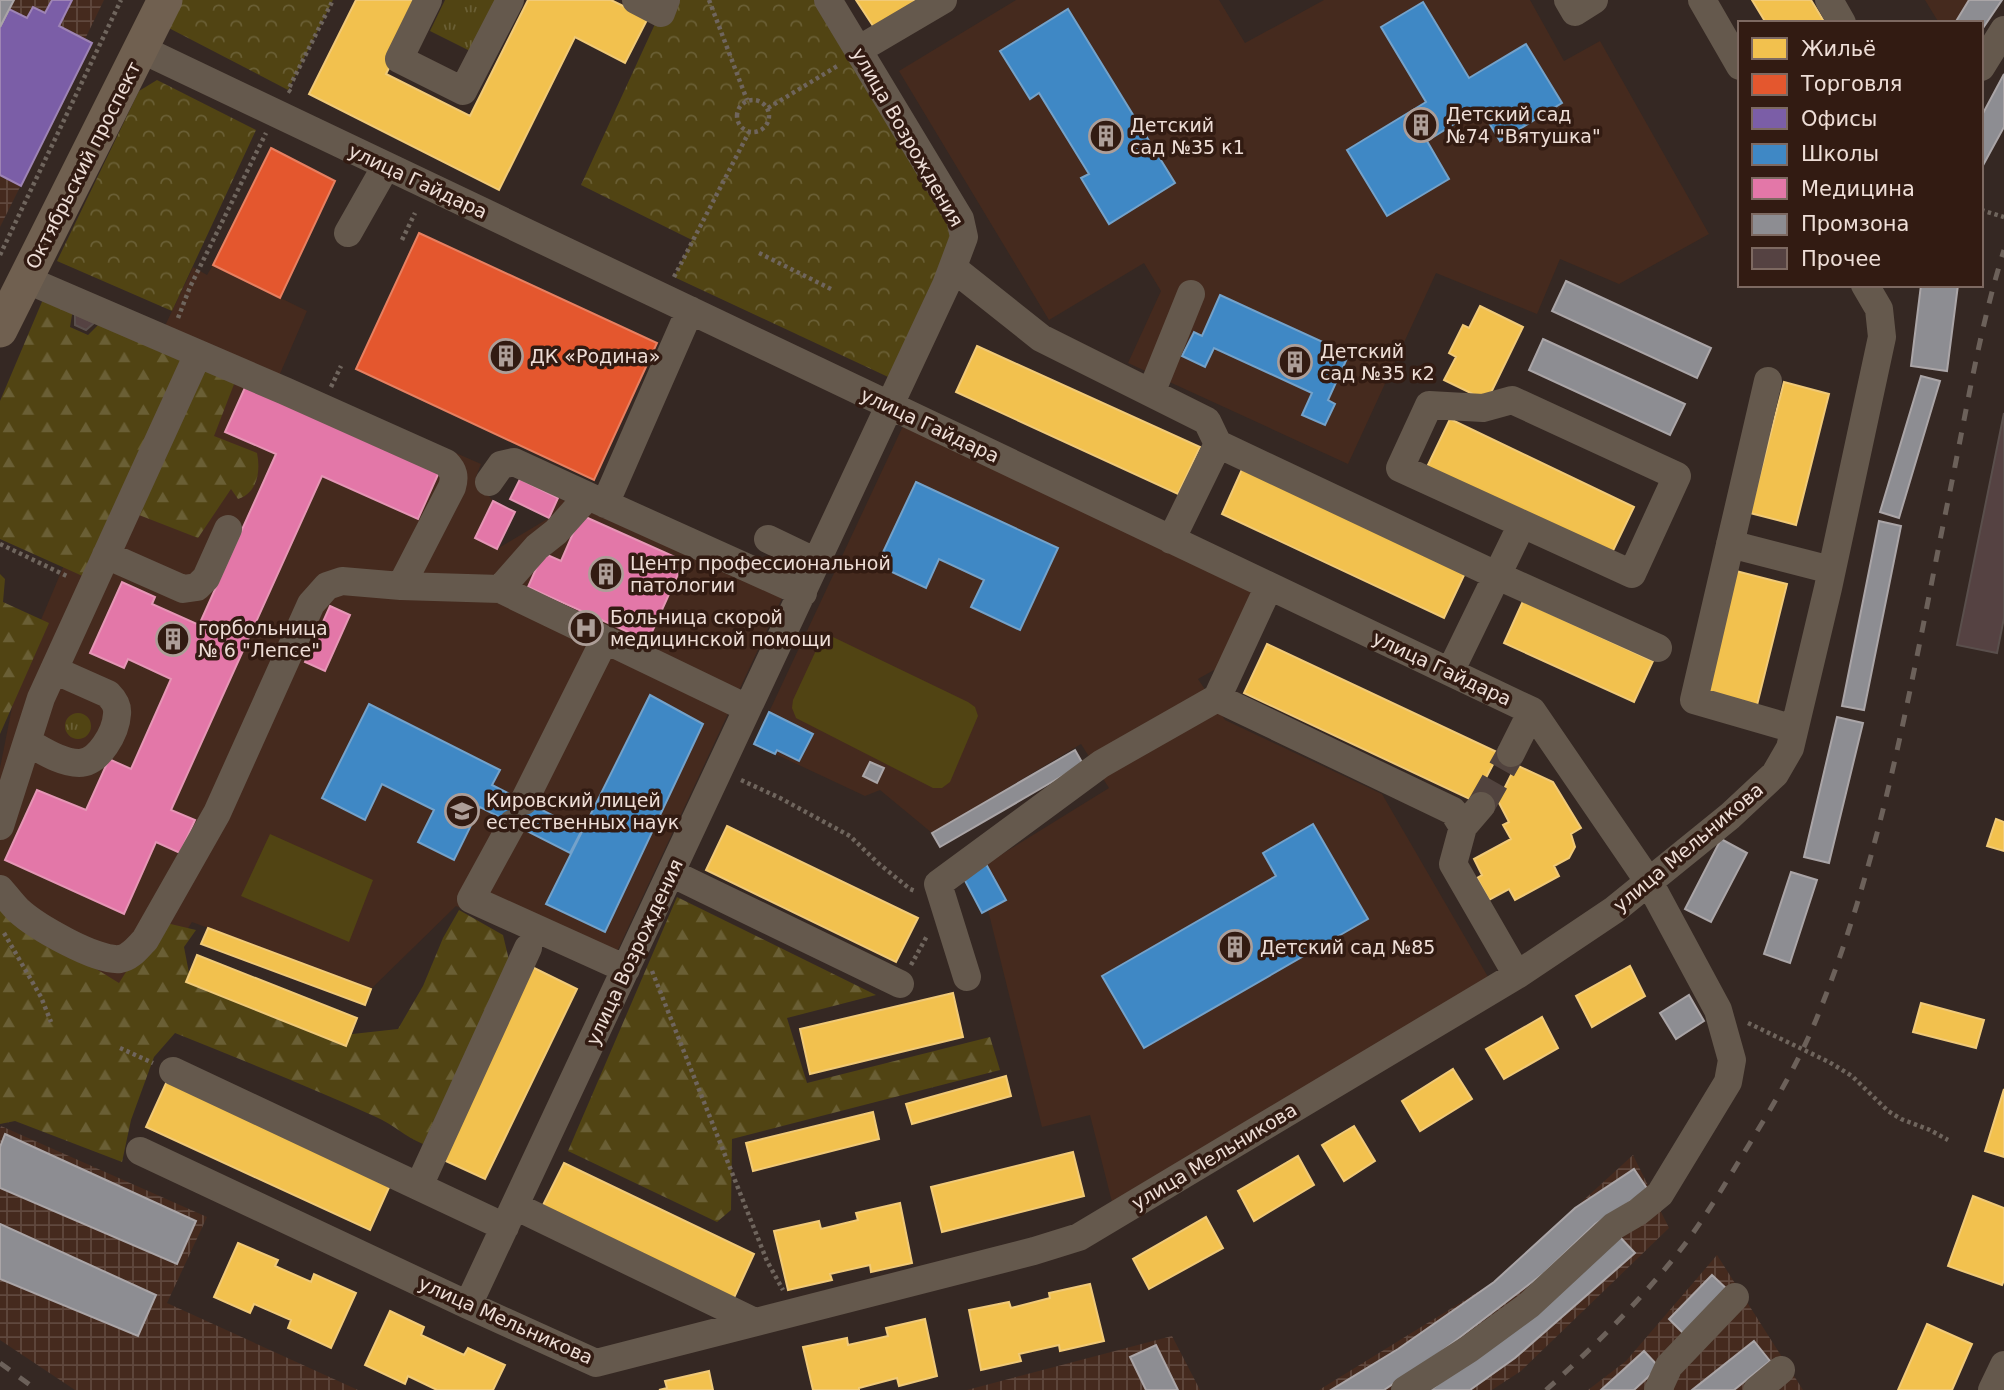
<svg xmlns="http://www.w3.org/2000/svg" width="2004" height="1390" font-family="'DejaVu Sans',sans-serif">
	<style>
		.built { fill: #452a1e }
		.industrial { fill: url(#industrial-grid) }
		.grass { fill: url(#grass-tufts) }
		.forest { fill: url(#forest-firs) }
		.park { fill: url(#park-crowns) }
		.pitch { fill: #514413 }
		.homes { fill: #f2c14e; stroke: #f1ca77; stroke-width: 2 }
		.shops { fill: #e4572e; stroke: #e78061; stroke-width: 2 }
		.offices { fill: #7b5ea7; stroke: #9e84b5; stroke-width: 2 }
		.schools { fill: #3f88c5; stroke: #74a2ca; stroke-width: 2 }
		.health { fill: #e377a8; stroke: #e696b6; stroke-width: 2 }
		.industry { fill: #8d8d92; stroke: #aaa5a7; stroke-width: 2 }
		.building { fill: #554242; stroke: #5a4f4c; stroke-width: 2 }
		.lines { fill: none; stroke-linecap: round; stroke-linejoin: round }
		.minor-tunnel { stroke: #51433e; stroke-width: 28; stroke-dasharray: 28 14; stroke-linecap: butt }
		.path { stroke: #6f655d; stroke-width: 4.5; stroke-dasharray: 3.5 3.5; stroke-linecap: butt }
		.minor { stroke: #65594d; stroke-width: 28 }
		.major { stroke: #706050; stroke-width: 35 }
		.rail { stroke: #6c615a; stroke-width: 5; stroke-dasharray: 12 12; stroke-linecap: butt }
		.labels { text-anchor: middle; dominant-baseline: central; stroke-width: 7; stroke-linejoin: round; paint-order: stroke }
		.poi-label { font-size: 19px; fill: #eeded7; stroke: #321b12; text-anchor: start }
		.street-label { font-size: 19px; fill: #eeded7; stroke: #321b12 }
	</style>
	<defs>
		<pattern id="industrial-grid" width="8" height="8" patternUnits="userSpaceOnUse" patternTransform="scale(1.75)"><rect width="8" height="8" fill="#452a1e"/><path d="M0 4h8M4 0v8" fill="none" stroke="#60483e"/></pattern>
		<pattern id="grass-tufts" width="24" height="20" patternUnits="userSpaceOnUse" patternTransform="scale(1.75)"><rect width="24" height="20" fill="#514413"/><path d="M3 7l-1-3M5 7V3M7 7l1-3M15 17l-1-3M17 17v-4M19 17l1-3" fill="none" stroke="#6a5f35"/></pattern>
		<pattern id="forest-firs" width="22" height="20" patternUnits="userSpaceOnUse" patternTransform="scale(1.75)"><rect width="22" height="20" fill="#514413"/><path d="M5 1l3.5 6h-7zM16 11l3.5 6h-7z" fill="#6a5f35"/></pattern>
		<pattern id="park-crowns" width="20" height="18" patternUnits="userSpaceOnUse" patternTransform="scale(1.75)"><rect width="20" height="18" fill="#514413"/><path d="M2 6a3 3 0 1 1 6 0M12 15a3 3 0 1 1 6 0" fill="none" stroke="#6a5f35"/></pattern>
	</defs>
	<rect width="100%" height="100%" fill="#352823"/>
	<path class="built" d="M1016 0H1219L1245 43 1324 0H1530L1564 61 1600 41 1709 234 1619 284 1560 259 1537 314 1436 273 1348 464 1128 363 1161 291 1144 263 1049 320 899 71Z
		M1925 0H1969L1955 23H1939Z
		M213 265 307 311 279 376 481 464 475 479 493 501 475 538 497 549 549 518 558 498 783 596 607 973 456 906 371 989 192 922 139 1006 0 906V768L19 672 163 330 193 267 207 275Z
		M903 426 1252 590 1221 666 1198 679 1225 720 1382 794 1491 982 1112 1202 1090 1115 1042 1127 988 910 1006 900 986 864 1109 788 1081 744 932 833 880 790 865 796 754 744Z"/>
	<path class="industrial" d="M0 0H104L85 39 92 43 0 227Z
		M1 1126 207 1217 167 1303 358 1390H75L0 1340V1129Z
		M1633 1155 1669 1228 1521 1371 1492 1390H1319L1494 1282Z
		M1717 1255 1803 1390H1588L1626 1361Z
		M1172 1336 1200 1390H967Z"/>
	<path class="grass" d="M445 0H503L476 54 430 31Z
		M65 726a13 13 0 1 1 26 0a13 13 0 1 1-26 0Z"/>
	<path class="forest" d="M44 297 73 309 70 327 88 335 102 321 186 358 87 578 0 539V401Z
		M204 366 236 379 214 436 257 453C261 472 257 493 238 499L231 489 198 538 139 515Z
		M0 574 5 579 3 602 49 623 0 734Z
		M677 897 876 995 787 1018 807 1083 990 1037 1000 1070 732 1139 731 1210 717 1222 568 1151Z
		M0 899 72 954 119 983 158 921 196 930 184 947 189 973 334 1036 398 1029 423 986 443 938 459 910 503 935 509 960 423 1144C405 1137 393 1124 376 1117 310 1087 242 1060 175 1033L154 1057 131 1120 122 1162 15 1121 0 1124Z"/>
	<path class="park" d="M175 0H333L288 90 163 25Z
		M666 0H828L960 219 901 383 674 277 692 240 581 185Z
		M157 80 256 130 172 311 57 261 139 91Z"/>
	<path class="pitch" d="M833 637 968 702 975 707 978 716 950 782 942 788H933L796 718 792 708 793 700 819 644 824 639Z
		M270 834 373 880 349 942 241 896Z"/>
	<path class="homes" d="M356 0H423L386 74 470 116 528 0H611L648 18 625 63 575 37 499 190 309 94Z
		M856 0H921L875 29Z
		M1752 0H1811L1825 23H1766Z
		M1480 306 1523 327 1487 401 1444 380 1456 357 1449 353 1463 325 1469 328Z
		M977 346 1200 447 1178 494 956 392Z
		M1784 382 1829 394 1796 525 1750 513Z
		M1450 419 1634 507 1610 557 1426 469Z
		M1243 467 1466 571 1444 618 1222 514Z
		M1736 571 1787 584 1756 709 1705 696Z
		M1523 601 1653 661 1634 702 1504 643Z
		M1267 644 1499 753 1474 801 1244 693Z
		M1516 765 1553 782 1581 828 1571 834 1575 847 1569 858 1554 866 1559 876 1515 900 1509 889 1489 900 1477 878 1482 875 1474 859 1511 839 1503 825 1509 822 1498 801Z
		M1996 819 2004 822V851L1987 846Z
		M727 826 918 918 896 962 706 870Z
		M208 928 371 989 365 1005 201 944Z
		M197 955 357 1018 346 1046 186 982Z
		M530 966 577 989 485 1179 437 1157Z
		M1630 966 1645 996 1592 1027 1576 996Z
		M953 993 963 1037 810 1074 800 1029Z
		M1921 1003 1984 1020 1976 1048 1913 1032Z
		M1542 1017 1558 1048 1504 1079 1486 1049Z
		M1453 1069 1472 1099 1420 1131 1402 1101Z
		M1006 1076 1011 1096 912 1124 906 1104Z
		M167 1081 391 1183 370 1230 146 1127Z
		M2004 1089V1157L1985 1151Z
		M873 1112 879 1139 753 1171 746 1143Z
		M1354 1126 1375 1161 1344 1181 1322 1145Z
		M1073 1152 1084 1196 942 1232 931 1187Z
		M1298 1156 1314 1185 1254 1221 1238 1191Z
		M564 1163 754 1254 733 1300 542 1207Z
		M1973 1196 2004 1208V1280L2002 1285 1948 1266Z
		M900 1203 912 1263 871 1272 870 1265 830 1274 832 1280 788 1290 774 1231 819 1221 821 1229 858 1220 856 1213Z
		M1206 1217 1223 1248 1149 1289 1133 1259Z
		M238 1243 278 1260 275 1266 311 1282 314 1274 356 1293 331 1348 288 1328 291 1320 254 1304 250 1313 214 1297Z
		M1090 1284 1104 1341 1060 1351 1059 1345 1019 1354 1021 1361 981 1370 969 1310 1009 1302 1011 1308 1050 1298 1049 1293Z
		M390 1311 424 1327 421 1335 464 1355 468 1348 505 1365 493 1390H437L408 1376 405 1384 365 1365Z
		M925 1319 937 1376 899 1386 897 1378 859 1388V1390H813L803 1347 847 1338 848 1345 888 1336 886 1328Z
		M1927 1324 1972 1344 1952 1390H1898Z
		M709 1371 713 1390H659L667 1388 665 1381Z"/>
	<path class="shops" d="M271 148 335 181 280 298 213 265Z
		M419 233 657 343 594 480 356 369Z"/>
	<path class="offices" d="M52 0H72L59 26 92 43 21 186 0 175V27L9 9 27 18 33 7 45 13Z"/>
	<path class="schools" d="M1423 2 1469 78 1526 44 1562 103 1500 141 1480 108 1427 141 1449 179 1387 216 1347 150 1426 102 1381 27Z
		M1068 9 1175 183 1109 224 1081 178 1089 174 1039 93 1030 99 1000 51Z
		M1220 295 1349 354 1328 400 1335 404 1325 425 1302 415 1312 393 1214 348 1205 367 1182 356 1194 332 1202 336Z
		M916 482 1058 548 1020 630 971 607 984 580 939 559 926 588 877 565Z
		M650 695 703 724 605 932 546 904Z
		M369 704 500 770 492 785 582 830 570 853 480 807 454 860 418 842 434 810 382 784 365 820 322 798Z
		M769 712 813 734 799 761 777 750 775 754 754 744Z
		M1313 824 1368 919 1144 1048 1102 976 1276 876 1263 853Z
		M986 864 1006 900 982 913 963 877Z"/>
	<path class="health" d="M247 383 440 470 418 519 322 476 171 810 195 820 180 853 156 842 124 914 5 860 37 790 86 810 109 759 131 769 171 679 128 659 124 668 90 653 122 582 155 597 152 604 199 625 276 454 225 432Z
		M520 479 558 498 549 518 510 499Z
		M493 501 515 512 497 549 475 538Z
		M581 515 684 561 648 641 528 587 543 553 561 561Z
		M330 606 350 615 325 671 305 662Z"/>
	<path class="industry" d="M0 0H14L0 27Z
		M1969 0H2002L1981 31V23H1955Z
		M2004 74V127L1981 169V117Z
		M1566 281 1711 348 1697 378 1552 311Z
		M1921 285H1958L1947 371 1911 366Z
		M1543 339 1685 404 1670 435 1529 370Z
		M1921 376 1940 381 1899 518 1880 512Z
		M1879 521 1901 526 1864 710 1842 706Z
		M1837 717 1863 723 1829 863 1804 857Z
		M1075 750 1083 764 940 847 932 833Z
		M870 762 884 768 877 783 863 776Z
		M1721 839 1747 853 1711 922 1685 909Z
		M1791 872 1817 880 1790 963 1764 954Z
		M1689 995 1704 1021 1676 1039 1660 1013Z
		M5 1134 196 1221 177 1264 0 1188V1147Z
		M1634 1169 1648 1190 1595 1224 1544 1273 1442 1351 1384 1390H1331L1398 1349 1494 1282 1575 1208Z
		M0 1224 156 1295 138 1336 0 1279Z
		M1618 1235 1635 1253 1515 1358 1470 1390H1431Z
		M1712 1275 1729 1291 1686 1336 1669 1319Z
		M1754 1341 1770 1361 1734 1390H1692Z
		M1156 1345 1178 1390H1146L1130 1357Z
		M1644 1351 1659 1367 1634 1390H1601Z"/>
	<path class="building" d="M75 314 94 323 86 330 75 325Z
		M2004 413V618L1997 653 1957 645Z"/>
	<g class="lines">
		<path class="minor-tunnel" d="M1481 806 1511 753"/>
		<path class="path" d="M709 0 747 100
			M291 92 288 90 333 0
			M737 116a16 16 0 1 1 32 0a16 16 0 1 1-32 0Z
			M768 108 839 65
			M1981 210 2004 217
			M402 240 415 213
			M759 253 833 290
			M0 255 121 0
			M674 277 749 132
			M178 318 190 287 266 133
			M331 387 341 366
			M0 544 69 577
			M741 780 780 798 850 836 878 863 910 889 915 891
			M4 933 41 997 51 1022
			M911 965 927 936
			M652 971 767 1261 783 1290
			M1748 1023 1829 1062 1852 1076 1888 1111 1901 1119 1930 1130 1948 1140
			M120 1048 153 1063"/>
		<path class="minor" d="M428 0 399 59 463 91 510 0
			M636 0 661 13 666 0
			M1568 0 1575 12 1594 0
			M1702 0 1740 66
			M1829 0 1842 23
			M141 49 1532 711 1649 882 1718 1010 1732 1060 1728 1082 1660 1194 1638 1212 1614 1226 1529 1305 1469 1349 1405 1390
			M858 50 943 0
			M1981 67 2004 30
			M348 233 386 166
			M953 268 1041 338 1207 421 1218 444 1498 576 1658 648
			M1768 381 1694 700 1794 729
			M1151 393 1191 294
			M1512 400 1677 476 1632 574 1400 468 1429 405 1483 408Z
			M489 482 501 465 514 462 588 496
			M605 504 690 310
			M768 539 816 562
			M1171 540 1218 444
			M1730 544 1831 570
			M106 555 183 589 197 587 206 578 228 529
			M401 586 500 589
			M1450 672 1522 524
			M1217 698 1453 811 1463 827 1453 864 1517 975
			M747 708 500 589 537 547 556 532 588 496 803 593
			M27 742C42 750 61 763 79 763 99 763 116 732 117 714 118 706 113 699 108 694L54 670
			M1511 753 1532 711
			M524 801 605 639
			M512 824 471 899 626 969
			M0 826 41 698 198 354
			M1463 827 1481 806
			M671 873 900 984
			M0 889C6 896 12 904 18 910 35 926 97 962 120 959 131 957 137 948 145 940L217 813 311 604 327 586 342 581 401 586 452 487C455 477 454 471 446 463L285 391 25 279
			M967 977 938 884 1101 764 1217 698 1269 586
			M173 1071 505 1227
			M140 1151 468 1305 596 1363 1034 1251 1079 1237 1517 975 1614 910 1730 816 1775 774 1790 748 1828 588 1882 337 1879 309 1865 285
			M419 1186 528 948
			M515 1206 755 1322
			M468 1305 946 285 964 237 960 219 828 0
			M1658 1390 1669 1366 1735 1297
			M1757 1390 1781 1370
			M1992 1390 2004 1365"/>
		<path class="major" d="M0 330 165 0"/>
		<path class="rail" d="M0 1363 37 1390
			M1546 1390C1595 1346 1645 1296 1685 1244 1709 1212 1729 1177 1750 1143 1775 1102 1800 1060 1818 1015 1885 849 1913 671 1949 496 1966 414 1979 330 2004 250"/>
	</g>
	<defs>
		<g id="building-ring" transform="scale(1.75)"><circle r="9.5" fill="#321b12" stroke="#ad9e98" stroke-width="1.5"/><path d="M-4-6H4V6H1V3H-1V6H-4ZM-2.5-4.3h1.7v1.8h-1.7ZM.8-4.3h1.7v1.8H.8ZM-2.5-1h1.7V.8h-1.7ZM.8-1h1.7V.8H.8Z" fill="#ad9e98"/></g>
		<g id="hospital-ring" transform="scale(1.75)"><circle r="9.5" fill="#321b12" stroke="#ad9e98" stroke-width="1.5"/><path d="M-5-5h3v3.5h4V-5h3V5h-3V1.5h-4V5h-3Z" fill="#ad9e98"/></g>
		<g id="school-ring" transform="scale(1.75)"><circle r="9.5" fill="#321b12" stroke="#ad9e98" stroke-width="1.5"/><path d="M0-5L7-2L0 1L-7-2ZM-4 1L0 2.5L4 1V4Q0 6-4 4Z" fill="#ad9e98"/></g>
	</defs>
	<g fill-rule="evenodd">
		<use href="#building-ring" x="1421" y="125"/>
		<use href="#building-ring" x="1106" y="136"/>
		<use href="#building-ring" x="506" y="356"/>
		<use href="#building-ring" x="1295" y="362"/>
		<use href="#building-ring" x="606" y="574"/>
		<use href="#hospital-ring" x="586" y="628"/>
		<use href="#building-ring" x="173" y="639"/>
		<use href="#school-ring" x="462" y="811"/>
		<use href="#building-ring" x="1235" y="947"/>
	</g>
	<g class="labels">
		<g class="poi-label">
			<text x="1446" y="114">Детский сад<tspan x="1446" dy="22">№74 "Вятушка"</tspan></text>
			<text x="1130" y="125">Детский<tspan x="1130" dy="22">сад №35 к1</tspan></text>
			<text x="1320" y="351">Детский<tspan x="1320" dy="22">сад №35 к2</tspan></text>
			<text x="530" y="356">ДК «Родина»</text>
			<text x="630" y="563">Центр профессиональной<tspan x="630" dy="22">патологии</tspan></text>
			<text x="610" y="617">Больница скорой<tspan x="610" dy="22">медицинской помощи</tspan></text>
			<text x="198" y="628">горбольница<tspan x="198" dy="22">№ 6 "Лепсе"</tspan></text>
			<text x="486" y="800">Кировский лицей<tspan x="486" dy="22">естественных наук</tspan></text>
			<text x="1260" y="947">Детский сад №85</text>
		</g>
		<g class="street-label">
			<text transform="translate(908 137) rotate(60)">улица Возрождения</text>
			<text transform="translate(83 165) rotate(-63)">Октябрьский проспект</text>
			<text transform="translate(418 181) rotate(25)">улица Гайдара</text>
			<text transform="translate(930 425) rotate(25)">улица Гайдара</text>
			<text transform="translate(1442 668) rotate(25)">улица Гайдара</text>
			<text transform="translate(1688 847) rotate(-40)">улица Мельникова</text>
			<text transform="translate(634 952) rotate(-65)">улица Возрождения</text>
			<text transform="translate(1214 1156) rotate(-31)">улица Мельникова</text>
			<text transform="translate(506 1320) rotate(24)">улица Мельникова</text>
		</g>
	</g>
	<rect x="1738" y="21" width="245" height="266" fill="#321b12" stroke="#7d6961" stroke-width="2"/>
	<rect x="1752" y="38" width="35" height="21" fill="#f2c14e" stroke="#7d6961" stroke-width="2"/>
	<text x="1801" y="56" font-size="21" fill="#eeded7">Жильё</text>
	<rect x="1752" y="74" width="35" height="21" fill="#e4572e" stroke="#7d6961" stroke-width="2"/>
	<text x="1801" y="91" font-size="21" fill="#eeded7">Торговля</text>
	<rect x="1752" y="108" width="35" height="21" fill="#7b5ea7" stroke="#7d6961" stroke-width="2"/>
	<text x="1801" y="126" font-size="21" fill="#eeded7">Офисы</text>
	<rect x="1752" y="144" width="35" height="21" fill="#3f88c5" stroke="#7d6961" stroke-width="2"/>
	<text x="1801" y="161" font-size="21" fill="#eeded7">Школы</text>
	<rect x="1752" y="178" width="35" height="21" fill="#e377a8" stroke="#7d6961" stroke-width="2"/>
	<text x="1801" y="196" font-size="21" fill="#eeded7">Медицина</text>
	<rect x="1752" y="214" width="35" height="21" fill="#8d8d92" stroke="#7d6961" stroke-width="2"/>
	<text x="1801" y="231" font-size="21" fill="#eeded7">Промзона</text>
	<rect x="1752" y="248" width="35" height="21" fill="#554242" stroke="#7d6961" stroke-width="2"/>
	<text x="1801" y="266" font-size="21" fill="#eeded7">Прочее</text>
</svg>
